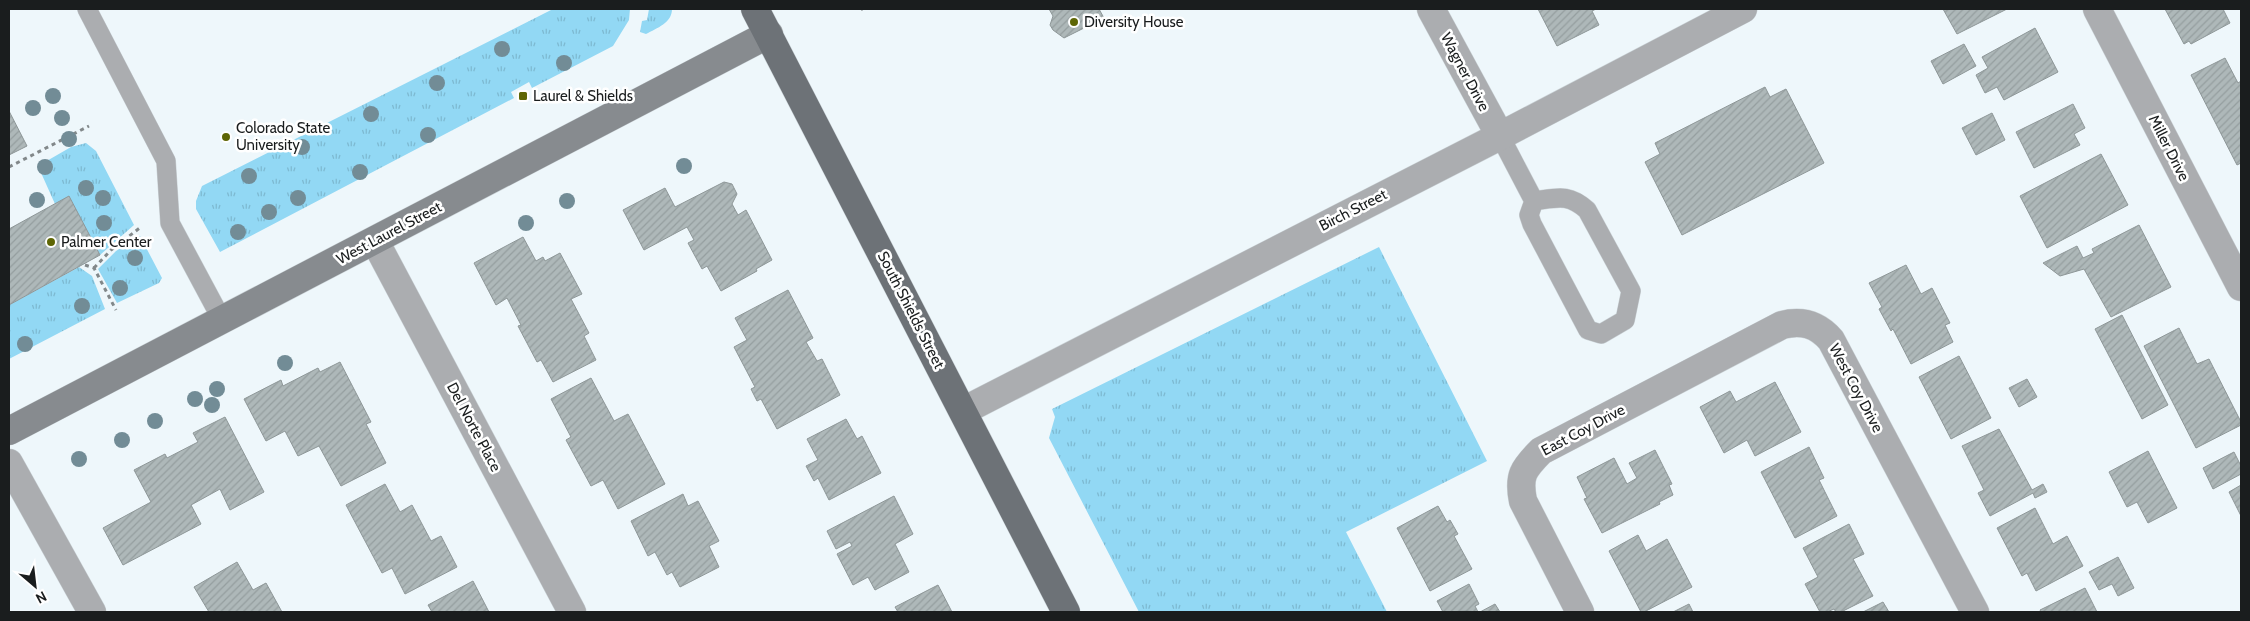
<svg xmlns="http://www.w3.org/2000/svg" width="2250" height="621" font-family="Cabin,sans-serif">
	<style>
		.grass { fill: url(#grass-tufts) }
		.building { fill: url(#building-hatch); stroke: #8e9798 }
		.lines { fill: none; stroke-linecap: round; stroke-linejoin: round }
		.lane-casing { stroke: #ccd4d8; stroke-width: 20 }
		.street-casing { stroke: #ccd4d8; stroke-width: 29 }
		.secondary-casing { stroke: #ccd4d8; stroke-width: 29 }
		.primary-casing { stroke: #ccd4d8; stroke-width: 29 }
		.path { stroke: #82888a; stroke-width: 3; stroke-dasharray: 4 4; stroke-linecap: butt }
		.lane { stroke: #abadb0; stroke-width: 19 }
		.street { stroke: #abadb0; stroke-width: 28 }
		.secondary { stroke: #878b8f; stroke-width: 28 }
		.primary { stroke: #6d7277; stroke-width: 28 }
		.tree { fill: #728c96 }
		.poi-dot { fill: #5e6605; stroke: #fff; stroke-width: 2 }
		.labels { text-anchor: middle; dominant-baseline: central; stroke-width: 5; stroke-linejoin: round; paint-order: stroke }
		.poi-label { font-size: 15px; fill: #1a1d1e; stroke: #fff; text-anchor: start }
		.street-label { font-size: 15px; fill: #1a1d1e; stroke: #fff }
	</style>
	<defs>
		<pattern id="grass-tufts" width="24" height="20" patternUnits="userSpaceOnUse" patternTransform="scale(1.25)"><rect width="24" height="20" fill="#92d8f4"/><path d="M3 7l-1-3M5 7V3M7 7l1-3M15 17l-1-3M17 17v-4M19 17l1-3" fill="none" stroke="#7db9d1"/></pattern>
		<pattern id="building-hatch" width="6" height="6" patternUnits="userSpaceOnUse" patternTransform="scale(1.25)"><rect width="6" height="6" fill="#aeb8b9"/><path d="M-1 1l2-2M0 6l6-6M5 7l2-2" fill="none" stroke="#959e9f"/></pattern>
	</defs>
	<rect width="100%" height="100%" fill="#eef7fb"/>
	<path class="grass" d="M553 9H630L629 20 613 46 532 88 529 82 511 92 514 98 220 252 196 209V201L202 186Z
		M649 9H672C672 23 657 28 646 34L640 32 642 21 647 20Z
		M86 143 96 151 134 225 100 255 69 197 55 204 38 166 71 147Z
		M140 236 162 278 159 283 117 303 98 269 116 251Z
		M1379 247 1487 461 1346 532 1387 612H1139L1049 438 1055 417 1052 409Z
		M79 267 92 276 105 309 9 359V305Z"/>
	<path class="building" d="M1049 9H1099L1104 18 1064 38 1053 30 1050 25 1053 16Z
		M1538 9H1596L1592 11 1599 25 1557 46Z
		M1943 9H2007L1957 34Z
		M2165 9H2223L2230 23 2191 44 2189 41 2184 44Z
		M2035 28 2058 72 2004 100 1997 87 1985 93 1976 75 1988 68 1982 57Z
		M1964 44 1976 66 1943 84 1931 61Z
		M2225 58 2238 83 2241 81V163L2237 165 2191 75Z
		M1765 87 1770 97 1786 89 1824 163 1682 235 1645 162 1660 154 1655 143Z
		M2073 104 2085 128 2074 134 2080 145 2034 168 2016 132Z
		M9 111 27 146 9 155Z
		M1992 113 2005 140 1976 155 1962 128Z
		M2101 154 2128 205 2047 248 2020 196Z
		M724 182 732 184 737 194 732 204 738 215 746 210 772 260 756 269 757 271 721 291 707 266 702 269 688 243 694 240 687 227 644 250 623 210 665 188 675 207Z
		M69 196 100 255 9 305V229Z
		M2139 225 2171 287 2111 317 2084 269 2060 276 2043 263 2077 246 2083 258 2094 253 2092 249Z
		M523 237 536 261 543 257 545 261 560 253 582 294 571 299 589 333 584 336 596 360 553 382 541 360 537 362 518 326 521 325 507 298 496 305 474 263Z
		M1906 265 1921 294 1932 288 1950 323 1945 325 1953 342 1911 364 1893 329 1891 331 1879 309 1882 307 1869 283Z
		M788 290 813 338 806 342 817 361 822 359 840 395 777 429 761 399 757 401 751 389 755 387 734 347 747 340 735 318Z
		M2122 315 2168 405 2142 419 2095 329Z
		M2179 328 2197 364 2209 359 2241 422V425L2196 448 2144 346Z
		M1959 356 1991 418 1951 439 1919 377Z
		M340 362 371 422 366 424 386 463 341 486 319 446 298 456 285 431 266 441 244 399 281 380 283 386 318 368 320 372Z
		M591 378 614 421 628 414 665 484 618 509 603 480 591 486 566 440 571 437 551 399Z
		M2027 379 2037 397 2019 407 2009 388Z
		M1775 382 1801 432 1755 456 1747 440 1724 453 1700 407 1730 391 1736 402Z
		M225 417 264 492 230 510 220 489 191 505 201 524 123 565 103 528 151 502 134 470 165 454 167 458 198 442 193 433Z
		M846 419 857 439 862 436 881 473 829 500 818 478 814 481 806 466 818 460 807 439Z
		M1999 429 2032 490 2043 484 2047 492 2035 498 2033 493 1990 516 1978 493 1984 490 1962 446Z
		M1809 447 1824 478 1819 480 1837 516 1795 538 1761 472Z
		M1655 450 1672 484 1669 485 1673 495 1659 502 1660 504 1602 533 1584 499 1587 498 1577 477 1614 458 1627 484 1637 478 1629 463Z
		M2148 451 2177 508 2148 523 2137 502 2127 507 2109 472Z
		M2234 452 2241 466V474L2213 489 2203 468Z
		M385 484 400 512 412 505 431 541 441 536 457 567 405 594 392 568 382 573 346 505Z
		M2241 485V516L2229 492Z
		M683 494 688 506 698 501 719 541 709 546 719 567 680 587 672 572 667 575 655 552 648 556 631 521Z
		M894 496 913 534 895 544 909 572 875 590 868 577 853 585 837 554 852 546 850 542 836 549 827 531Z
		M1438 506 1447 522 1450 520 1458 534 1454 536 1472 569 1430 591 1397 528Z
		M2035 508 2053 544 2067 536 2083 566 2036 591 2027 573 2022 576 1997 528Z
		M1849 524 1864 554 1853 559 1873 596 1841 612H1836L1834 609 1827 612H1820L1805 584 1818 577 1803 548Z
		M1638 535 1646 551 1667 539 1692 587 1644 612H1641L1609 551Z
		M2118 557 2134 588 2118 596 2112 584 2099 590 2089 572Z
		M237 562 253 590 266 583 282 612H209L194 587Z
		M473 581 489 612H432L428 605Z
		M1469 584 1479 604 1475 606 1478 612 1467 611 1443 612 1437 601Z
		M938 585 952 612H898L895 607Z
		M2085 588 2097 612H2041L2040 610Z
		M1883 602 1889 612H1863Z
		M1495 604 1500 612H1480Z
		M1689 604 1693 612H1673Z"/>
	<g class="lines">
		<g class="lane-casing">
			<path id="lane" d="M87 9 166 161 170 223 222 320
				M1500 136 1534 201 1529 215 1532 224 1588 330 1601 334 1625 320 1631 291 1587 210C1568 193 1557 198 1534 201"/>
		</g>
		<g class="street-casing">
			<path id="street" d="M1431 9 1500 136
				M2097 9 2241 287
				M375 241 572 612
				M963 411 1500 136 1743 9
				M9 463 92 612
				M1580 612 1523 501C1518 476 1523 469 1541 451L1782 325C1802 320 1817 324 1831 340L1975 612"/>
		</g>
		<g class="secondary-casing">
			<path id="secondary" d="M9 431 769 34"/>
		</g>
		<g class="primary-casing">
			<path id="primary" d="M755 9 1066 612"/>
		</g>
		<path class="path" d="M862 9 863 10
			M9 167 89 126
			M85 265 94 268 116 310
			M94 268 111 250 141 227"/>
		<use href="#lane" class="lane"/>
		<use href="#street" class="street"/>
		<use href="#secondary" class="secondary"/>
		<use href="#primary" class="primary"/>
	</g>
	<g class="tree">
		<circle cx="502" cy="49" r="8"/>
		<circle cx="564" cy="63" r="8"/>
		<circle cx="437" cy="83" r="8"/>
		<circle cx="53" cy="96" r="8"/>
		<circle cx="33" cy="108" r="8"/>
		<circle cx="371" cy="114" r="8"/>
		<circle cx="62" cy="118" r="8"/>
		<circle cx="428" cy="135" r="8"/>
		<circle cx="69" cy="139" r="8"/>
		<circle cx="302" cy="147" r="8"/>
		<circle cx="684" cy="166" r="8"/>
		<circle cx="45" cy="167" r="8"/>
		<circle cx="360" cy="172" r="8"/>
		<circle cx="249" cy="176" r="8"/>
		<circle cx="86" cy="188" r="8"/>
		<circle cx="103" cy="198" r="8"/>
		<circle cx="298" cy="198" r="8"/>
		<circle cx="37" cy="200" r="8"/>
		<circle cx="567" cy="201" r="8"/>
		<circle cx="269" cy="212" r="8"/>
		<circle cx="104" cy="223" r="8"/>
		<circle cx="526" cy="223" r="8"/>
		<circle cx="238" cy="232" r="8"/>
		<circle cx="135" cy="258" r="8"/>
		<circle cx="120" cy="288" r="8"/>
		<circle cx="82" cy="306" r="8"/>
		<circle cx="25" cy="344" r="8"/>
		<circle cx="285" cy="363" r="8"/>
		<circle cx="217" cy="389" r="8"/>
		<circle cx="195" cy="399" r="8"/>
		<circle cx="212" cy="405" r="8"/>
		<circle cx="155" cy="421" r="8"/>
		<circle cx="122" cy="440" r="8"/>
		<circle cx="79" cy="459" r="8"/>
	</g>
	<g class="poi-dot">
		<circle cx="1074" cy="22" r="5"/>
		<rect x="518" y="91" width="10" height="10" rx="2.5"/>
		<circle cx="226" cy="137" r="5"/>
		<circle cx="51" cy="242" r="5"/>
	</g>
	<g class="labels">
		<g class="poi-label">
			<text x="1084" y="22">Diversity House</text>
			<text x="533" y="96">Laurel &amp; Shields</text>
			<text x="236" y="128">Colorado State<tspan x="236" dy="17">University</tspan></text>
			<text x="61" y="242">Palmer Center</text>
		</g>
		<g class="street-label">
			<text transform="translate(1465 72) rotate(62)">Wagner Drive</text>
			<text transform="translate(2169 148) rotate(63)">Miller Drive</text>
			<text transform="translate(1353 210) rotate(-27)">Birch Street</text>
			<text transform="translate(389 233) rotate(-28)">West Laurel Street</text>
			<text transform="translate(911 310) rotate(63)">South Shields Street</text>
			<text transform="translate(1856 388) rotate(62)">West Coy Drive</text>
			<text transform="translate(474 427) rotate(62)">Del Norte Place</text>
			<text transform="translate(1583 430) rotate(-28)">East Coy Drive</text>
		</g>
	</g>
	<rect width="2250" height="621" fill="none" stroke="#1a1d1e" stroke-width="20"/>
	<g transform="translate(35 586) rotate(152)" stroke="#ffffff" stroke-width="4" paint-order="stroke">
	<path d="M0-4L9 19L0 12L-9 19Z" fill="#1a1d1e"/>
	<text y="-8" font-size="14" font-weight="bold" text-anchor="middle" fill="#1a1d1e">N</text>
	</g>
</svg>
